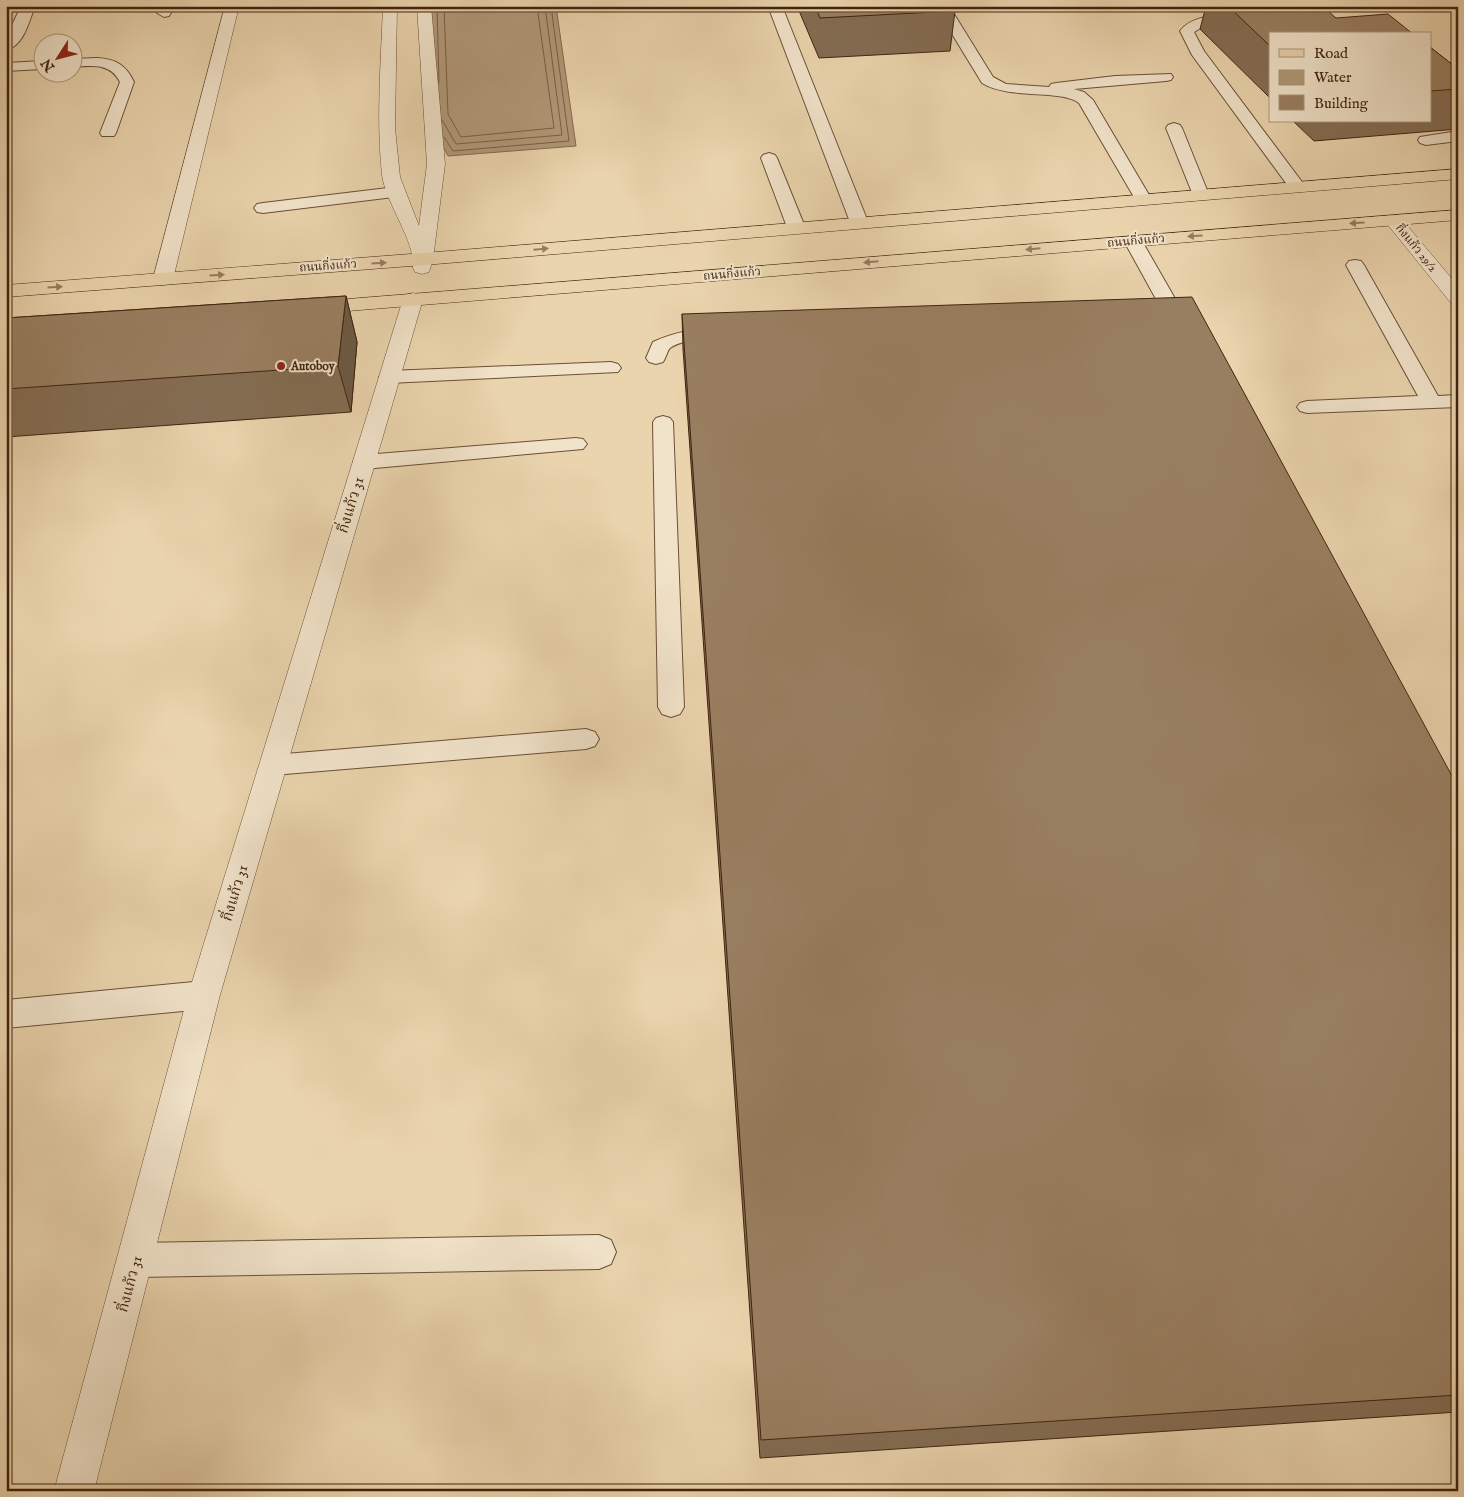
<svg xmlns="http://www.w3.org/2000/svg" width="1464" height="1497" font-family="'IM FELL English','Noto Serif Thai',serif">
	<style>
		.water { fill: #b19877; stroke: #84694d }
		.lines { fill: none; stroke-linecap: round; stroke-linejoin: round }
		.shore { stroke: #795e43; stroke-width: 1 }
		.service-casing { stroke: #6b4f36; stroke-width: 2 }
		.minor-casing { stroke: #6b4f36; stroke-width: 1 }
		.primary-casing { stroke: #41230f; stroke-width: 1 }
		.service { fill: #f1e3ca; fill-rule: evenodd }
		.minor { fill: #f1e3ca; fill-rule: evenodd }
		.primary { fill: #ead4ad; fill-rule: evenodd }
		.wall { fill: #846d53; stroke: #41230f }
		.shaded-wall { fill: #6b5944; stroke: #41230f }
		.building { fill: #997f61; stroke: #41230f }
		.oneway { fill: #967c5e }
		.poi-dot { fill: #8f2418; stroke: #f1e3ca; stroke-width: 2 }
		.labels { text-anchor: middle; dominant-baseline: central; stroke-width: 4; stroke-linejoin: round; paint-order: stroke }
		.far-street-label { font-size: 12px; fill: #41230f; stroke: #f1e3ca }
		.far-poi-label { font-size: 12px; font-weight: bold; fill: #41230f; stroke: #f1e3ca; text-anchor: start }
		.street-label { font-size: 15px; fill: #41230f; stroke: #f1e3ca }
	</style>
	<rect width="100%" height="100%" fill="#ead4ad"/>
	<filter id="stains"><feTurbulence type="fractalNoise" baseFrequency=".004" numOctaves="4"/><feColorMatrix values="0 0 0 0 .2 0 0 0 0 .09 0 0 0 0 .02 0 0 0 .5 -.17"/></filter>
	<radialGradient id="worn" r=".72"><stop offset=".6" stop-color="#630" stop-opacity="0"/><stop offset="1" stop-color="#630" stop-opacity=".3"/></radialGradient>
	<path class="water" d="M425 6H556L576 146 448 156 429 119Z"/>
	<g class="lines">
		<path class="shore" d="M437 6 439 83
			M444 6 448 114 461 137 554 128 537 6
			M442 120 456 144 562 135 545 6
			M444 137 453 151 569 141 551 6"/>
		<g class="service-casing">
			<path id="service" d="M21 6H35C29 21 24 46 6 50V38Z
				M161 6H175L169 16 164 17 157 13Z
				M768 6H782L868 222 865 226 859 227 853 226 850 222Z
				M935 6H949L993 77 1006 84 1049 87 1051 84 1056 83 1115 76 1171 74 1173 77 1171 80 1166 81 1074 89 1084 92 1093 100 1152 200 1150 204H1138L1079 103C1062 89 1009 100 982 83Z
				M1237 14 1242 15 1244 18 1242 21 1206 25 1194 32 1204 51 1305 186 1303 190H1291L1192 55 1180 31C1193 14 1218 16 1237 14Z
				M97 58C116 59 126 65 134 82L116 133 114 136H102L100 133 120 82C110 62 91 66 72 67V59Z
				M42 61V69L6 71V63Z
				M1174 123 1180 125 1182 128 1209 195 1207 199H1195L1193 195 1166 128 1168 125Z
				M1458 131V141L1426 145 1420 143 1418 140 1420 137Z
				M769 153 775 155 777 158 805 227 802 231 796 232 790 231 787 227 761 158 763 155Z
				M396 187 402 188 404 192 402 196 263 213 257 212 254 208 257 204 263 203Z
				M1133 236 1139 237 1142 241 1193 330 1190 334 1183 336 1176 334 1173 330 1124 241 1127 237Z
				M1355 260 1361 261 1364 265 1438 396 1458 395V407L1307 413 1300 411 1297 407 1300 403 1307 401 1418 396 1346 265 1349 261Z
				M718 326 725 328 728 332 725 336C709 340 684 338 670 348 667 351 666 358 663 362L656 364 649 362 646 358 653 342C674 332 696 329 718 326Z
				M611 362 618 364 621 368 618 372 389 383 382 381 379 377 382 373 389 371Z
				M663 416 670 418 673 422 684 707 680 714 671 717 662 714 658 707 653 422 656 418Z
				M576 438 583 439 587 444 583 449 364 469 356 467 353 462 356 457 364 455Z
				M586 729 595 732 599 739 595 746 586 749 273 775 264 772 260 765 264 758 273 755Z
				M204 981 215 985 219 995 215 1005 204 1009 6 1028V1000Z
				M599 1235 611 1240 616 1252 611 1264 599 1269 136 1277 124 1272 119 1260 124 1248 136 1243Z"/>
		</g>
		<g class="minor-casing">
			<path id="minor" d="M225 6H239L173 279 170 283 163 285 156 283 153 279Z
				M383 6H397L395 128 400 177 419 226 427 164 417 6H431L445 164 433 259 429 272 422 274 415 272 413 268C416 242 386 204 382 175 376 119 381 62 383 6Z
				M1394 216 1400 217 1458 286V305L1451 303 1388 225 1385 221 1388 217Z
				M413 293 420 295 423 299 220 995 94 1491H54L188 995 403 299 406 295Z"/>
		</g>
		<g class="primary-casing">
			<path id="primary" d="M1458 169V179L424 265 6 297V285L424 253Z
				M1458 210V220L311 314 304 312 301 308 304 304 311 302Z"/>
		</g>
		<use href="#service" class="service"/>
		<use href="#minor" class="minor"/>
		<use href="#primary" class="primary"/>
	</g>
	<path class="wall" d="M797 6H952L955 11 950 51 819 58Z
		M1206 6H1322L1270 34V98L1200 29Z
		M1430 47 1458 69V129L1314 141 1293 121H1430Z
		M346 296 357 342 351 412 6 437V318Z
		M682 314 1458 787V1412L760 1458 683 349Z"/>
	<path class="shaded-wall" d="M346 296 357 342 351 412 338 366Z"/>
	<path class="building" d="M815 6H952L955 11 820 18Z
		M1228 6H1322L1336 18 1388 14 1413 34H1270V46Z
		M1430 47 1458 69V89L1430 91Z
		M346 296 338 366 6 389V318Z
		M1192 297 1458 787V1395L761 1440 682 314Z"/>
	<defs><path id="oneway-solid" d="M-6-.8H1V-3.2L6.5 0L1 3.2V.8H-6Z" transform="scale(1.25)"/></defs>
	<g class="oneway">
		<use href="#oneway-solid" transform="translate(1357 223) rotate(176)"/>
		<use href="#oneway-solid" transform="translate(1195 236) rotate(176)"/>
		<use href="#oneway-solid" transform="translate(541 249) rotate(-5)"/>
		<use href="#oneway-solid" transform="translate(1033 249) rotate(175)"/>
		<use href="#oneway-solid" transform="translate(871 262) rotate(175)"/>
		<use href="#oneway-solid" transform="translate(379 263) rotate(-4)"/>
		<use href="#oneway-solid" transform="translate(217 275) rotate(-4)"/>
		<use href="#oneway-solid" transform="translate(55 287) rotate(-4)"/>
	</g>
	<circle class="poi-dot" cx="281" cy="366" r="5"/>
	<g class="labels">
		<g class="far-street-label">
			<text transform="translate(1136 241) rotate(-5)">ถนนกิ่งแก้ว</text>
			<text transform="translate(1416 248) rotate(51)">กิ่งแก้ว 29/2</text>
			<text transform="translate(328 266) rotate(-4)">ถนนกิ่งแก้ว</text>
			<text transform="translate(732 274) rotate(-5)">ถนนกิ่งแก้ว</text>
		</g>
		<g class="far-poi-label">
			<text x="291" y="366">Autoboy</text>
		</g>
		<g class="street-label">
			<text transform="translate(351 505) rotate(-73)">กิ่งแก้ว 31</text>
			<text transform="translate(235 893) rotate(-73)">กิ่งแก้ว 31</text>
			<text transform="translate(130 1284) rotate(-75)">กิ่งแก้ว 31</text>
		</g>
	</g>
	<rect width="1464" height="1497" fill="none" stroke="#ead4ad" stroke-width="25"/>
	<rect x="8" y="8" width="1449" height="1482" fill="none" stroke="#41230f" stroke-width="2.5"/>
	<rect x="12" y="12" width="1439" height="1472" fill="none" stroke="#41230f"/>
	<rect x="1269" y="32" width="162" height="90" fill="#f1e3ca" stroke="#ab967f"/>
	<rect x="1279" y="49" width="25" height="8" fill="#ead4ad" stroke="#ab967f"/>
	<text x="1314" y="58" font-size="15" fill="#41230f">Road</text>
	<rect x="1279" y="70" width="25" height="15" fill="#b19877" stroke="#ab967f"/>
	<text x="1314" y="82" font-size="15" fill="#41230f">Water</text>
	<rect x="1279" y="95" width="25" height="15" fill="#997f61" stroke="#ab967f"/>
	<text x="1314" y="108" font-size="15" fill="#41230f">Building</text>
	<g transform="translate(58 58) rotate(234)"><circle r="24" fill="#f1e3ca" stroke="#ab967f"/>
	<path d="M0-4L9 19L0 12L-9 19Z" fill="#8f2418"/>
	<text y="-8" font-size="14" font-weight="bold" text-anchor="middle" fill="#41230f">N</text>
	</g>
	<rect width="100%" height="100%" filter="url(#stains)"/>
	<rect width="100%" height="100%" fill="url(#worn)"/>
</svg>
